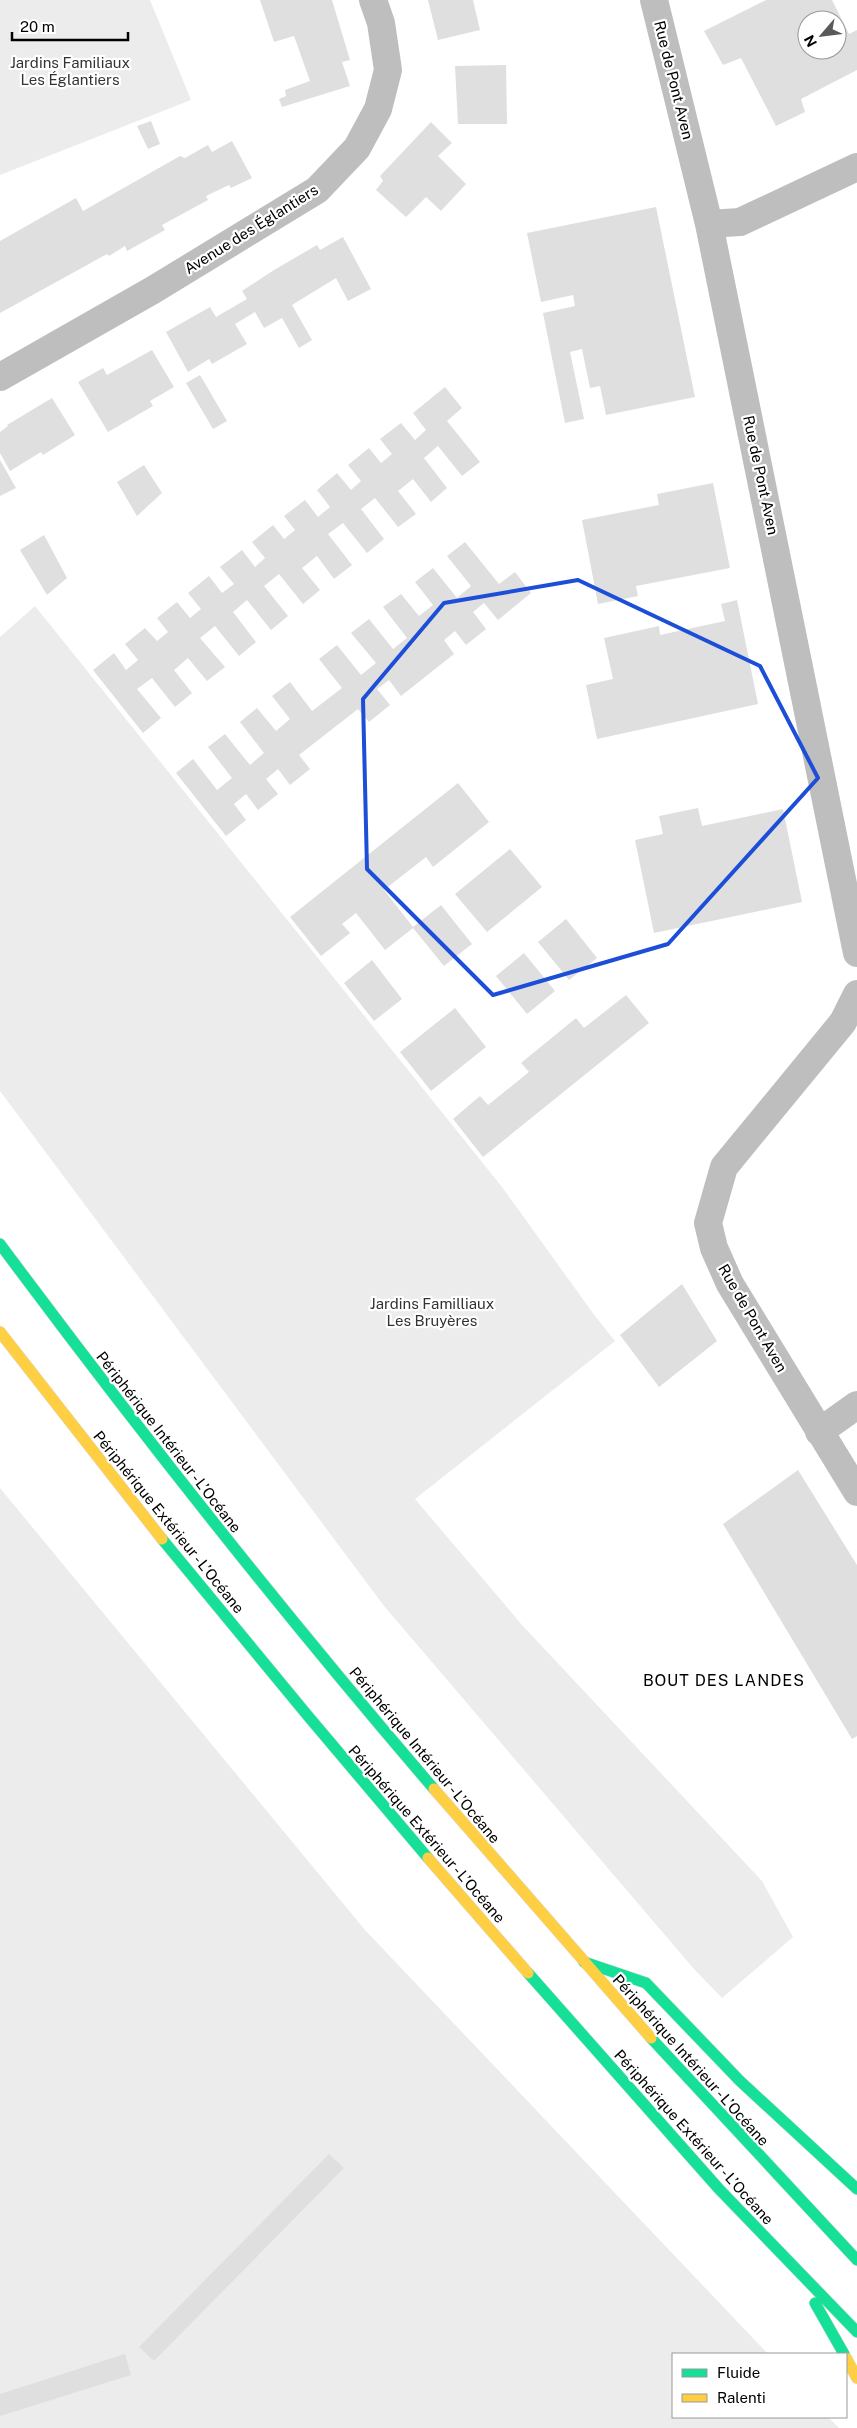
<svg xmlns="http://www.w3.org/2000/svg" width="857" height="2428" font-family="'Public Sans',sans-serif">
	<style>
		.green { fill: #ececec }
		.building { fill: #dfdfdf; fill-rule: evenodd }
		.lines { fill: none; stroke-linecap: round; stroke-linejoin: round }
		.fast-casing { stroke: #dbdbdb; stroke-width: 12 }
		.slow-casing { stroke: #dbdbdb; stroke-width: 12 }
		.street { stroke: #bebebe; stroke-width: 28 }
		.fast { stroke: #16e098; stroke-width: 11 }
		.slow { stroke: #ffcf43; stroke-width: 11 }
		.marked { fill: none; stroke: #1d4ed8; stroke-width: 4; stroke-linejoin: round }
		.labels { text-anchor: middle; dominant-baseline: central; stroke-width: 4.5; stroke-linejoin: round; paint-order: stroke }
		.park-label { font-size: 15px; fill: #333; stroke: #fff }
		.street-label { font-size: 15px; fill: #000; stroke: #fff }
		.neighbourhood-label { font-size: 16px; letter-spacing: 1px; fill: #000; stroke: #fff }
	</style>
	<rect width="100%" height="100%" fill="#fff"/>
	<path class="green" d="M0 0H150L191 100 0 175Z
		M35 606 502 1187 595 1316 615 1341 415 1499 522 1625 762 1881 793 1937 722 1998 694 1969 384 1606 0 1091V637Z
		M0 1488 365 1930 768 2354H673V2417H828L839 2428H0Z"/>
	<path class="building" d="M260 0H332L350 60 342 62 350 86 282 107 279 99 286 96 285 90 310 81 294 36 274 42Z
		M428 0H473L480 30 438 40Z
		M766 0H832L849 34 857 30V70L801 99 805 112 776 126 741 58 723 65 704 31ZM807 20H837V50H807Z
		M506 65 507 124H458L455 66Z
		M151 121 160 144 148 149 137 126Z
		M431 122 452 143 438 156 466 184 441 211 426 197 406 217 376 190 383 181 380 176Z
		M232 141 252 178 231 188 229 185 206 196 208 200 162 225 165 230 127 251 125 246 109 256 107 254 0 313V241L76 198 83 211 180 156 185 158 208 145 212 152Z
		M656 207 695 397 606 415 600 386 590 388 582 349 570 352 584 419 565 423 543 313 575 306 573 295 541 302 527 233Z
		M343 237 371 289 348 301 336 278 292 305 312 340 299 348 282 318 264 328 255 312 235 324 247 344 212 364 209 359 188 372 166 332 210 307 216 317 247 299 242 291 274 270 317 245 320 250Z
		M152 350 174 387 150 401 153 406 108 432 78 382 103 368 107 375Z
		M200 375 227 421 213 429 186 383Z
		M445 387 462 408 447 421 480 462 462 476 438 446 424 458 447 488 431 502 413 479 398 491 416 514 398 527 375 498 361 509 384 539 367 553 343 523 328 534 352 565 334 579 317 556 302 568 320 590 303 604 279 574 264 586 288 616 271 630 247 600 233 612 256 642 239 656 215 626 200 638 225 667 207 681 188 658 174 670 192 693 175 707 152 678 137 689 161 718 143 733 93 670 114 653 126 670 138 660 125 644 145 628 157 641 168 632 157 618 177 602 190 618 201 609 188 593 209 576 222 593 234 584 220 567 242 550 255 567 265 558 252 542 273 525 284 539 295 530 284 516 305 500 318 517 330 507 317 490 337 473 351 490 361 481 348 465 369 448 381 463 392 454 380 439 401 423 415 440 426 430 413 413Z
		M52 398 75 435 43 455 41 452 10 471 0 453V432L8 426 7 425Z
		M0 460 16 488 0 496Z
		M144 465 162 493 137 516 117 482Z
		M713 483 730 568 636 586 638 596 598 604 582 520 659 505 657 494Z
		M44 535 67 578 47 595 20 550Z
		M465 542 499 584 515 572 531 593 498 620 484 603 473 612 486 629 466 645 455 631 444 640 454 654 401 696 389 680 377 689 390 705 369 722 358 709 299 755 310 769 290 785 278 769 266 779 278 794 258 810 246 794 234 804 246 820 226 836 176 773 193 759 217 790 232 778 208 747 225 734 250 765 264 753 240 722 257 708 276 731 290 719 272 696 290 682 312 711 342 688 319 659 337 645 361 675 376 663 351 633 369 619 393 649 407 638 383 607 401 594 419 616 433 605 415 582 433 568 457 598 471 586 447 556Z
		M737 600 758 704 597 739 586 685 613 679 604 638 659 626 660 635 725 621 721 604Z
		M458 783 489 822 433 867 426 857 384 890 413 927 441 905 472 944 444 966 413 928 385 950 356 913 342 924 350 933 321 956 290 917Z
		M698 808 702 826 783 809 802 902 654 933 635 840 663 834 659 816Z
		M510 849 542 887 487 932 455 894Z
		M566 919 597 958 569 980 538 942Z
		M524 953 555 991 527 1014 496 976Z
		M372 960 402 999 374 1021 344 983Z
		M626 995 649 1023 483 1157 453 1119 480 1096 488 1105 529 1072 521 1063 576 1018 584 1028Z
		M455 1008 486 1047 431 1091 400 1052Z
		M682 1284 717 1341 659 1387 620 1335Z
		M798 1470 857 1565V1736L852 1739 723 1524Z
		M329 2154 344 2168 154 2361 139 2347Z
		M125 2354 131 2375 0 2416V2394Z"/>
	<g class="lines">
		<g class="fast-casing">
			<path id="fast" d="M0 1244C139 1431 283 1613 434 1789
				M162 1539 308 1716 428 1858
				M584 1962 646 1983 740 2081 857 2189
				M528 1973 719 2189 857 2332
				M651 2038 857 2260
				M815 2303 844 2354"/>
		</g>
		<g class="slow-casing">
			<path id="slow" d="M0 1332 162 1539
				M434 1789 651 2038
				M428 1858 528 1973
				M846 2358 857 2378"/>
		</g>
		<path class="street" d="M654 0 709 224 857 953
			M709 224 740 222 857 167
			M0 377 153 290 317 190 357 148 378 109 388 70 381 23 373 0
			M857 994 843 1022 724 1167 708 1223 714 1248 730 1284 857 1492
			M819 1432 857 1405"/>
		<use href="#fast" class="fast"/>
		<use href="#slow" class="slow"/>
	</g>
	<path class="marked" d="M578 580 760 666 818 778 668 944 493 995 367 869 363 699 444 603Z"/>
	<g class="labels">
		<g class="park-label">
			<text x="70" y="62">Jardins Familiaux<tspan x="70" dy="17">Les Églantiers</tspan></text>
			<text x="432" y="1303">Jardins Familliaux<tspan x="432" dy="17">Les Bruyères</tspan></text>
		</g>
		<g class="street-label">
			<text transform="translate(674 80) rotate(76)">Rue de Pont Aven</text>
			<text transform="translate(251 229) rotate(-32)">Avenue des Églantiers</text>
			<text transform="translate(761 475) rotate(78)">Rue de Pont Aven</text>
			<text transform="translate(753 1318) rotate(60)">Rue de Pont Aven</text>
			<text transform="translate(169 1442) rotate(52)">Périphérique Intérieur - L’Océane</text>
			<text transform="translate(169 1522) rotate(51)">Périphérique Extérieur - L’Océane</text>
			<text transform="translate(425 1755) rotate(50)">Périphérique Intérieur - L’Océane</text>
			<text transform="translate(427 1834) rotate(49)">Périphérique Extérieur - L’Océane</text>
			<text transform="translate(691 2060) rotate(48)">Périphérique Intérieur - L’Océane</text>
			<text transform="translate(694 2137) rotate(48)">Périphérique Extérieur - L’Océane</text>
		</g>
		<g class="neighbourhood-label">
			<text x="724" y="1680">BOUT DES LANDES</text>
		</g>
	</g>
	<rect x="672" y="2353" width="175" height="65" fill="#ffffff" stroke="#999999"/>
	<rect x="682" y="2369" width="25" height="8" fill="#16e098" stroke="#999999"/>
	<text x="717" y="2378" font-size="15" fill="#000000">Fluide</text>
	<rect x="682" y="2394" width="25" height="8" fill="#ffcf43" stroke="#999999"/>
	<text x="717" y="2403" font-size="15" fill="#000000">Ralenti</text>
	<g transform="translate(822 35) rotate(242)"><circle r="24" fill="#ffffff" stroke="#999999"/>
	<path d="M0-4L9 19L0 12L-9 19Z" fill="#595959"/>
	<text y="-8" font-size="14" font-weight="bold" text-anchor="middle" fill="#000000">N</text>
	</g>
	<path d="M12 32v8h116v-8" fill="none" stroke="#000000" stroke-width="2.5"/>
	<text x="20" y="32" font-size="15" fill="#000000" stroke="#ffffff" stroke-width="4" paint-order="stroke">20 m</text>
</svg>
